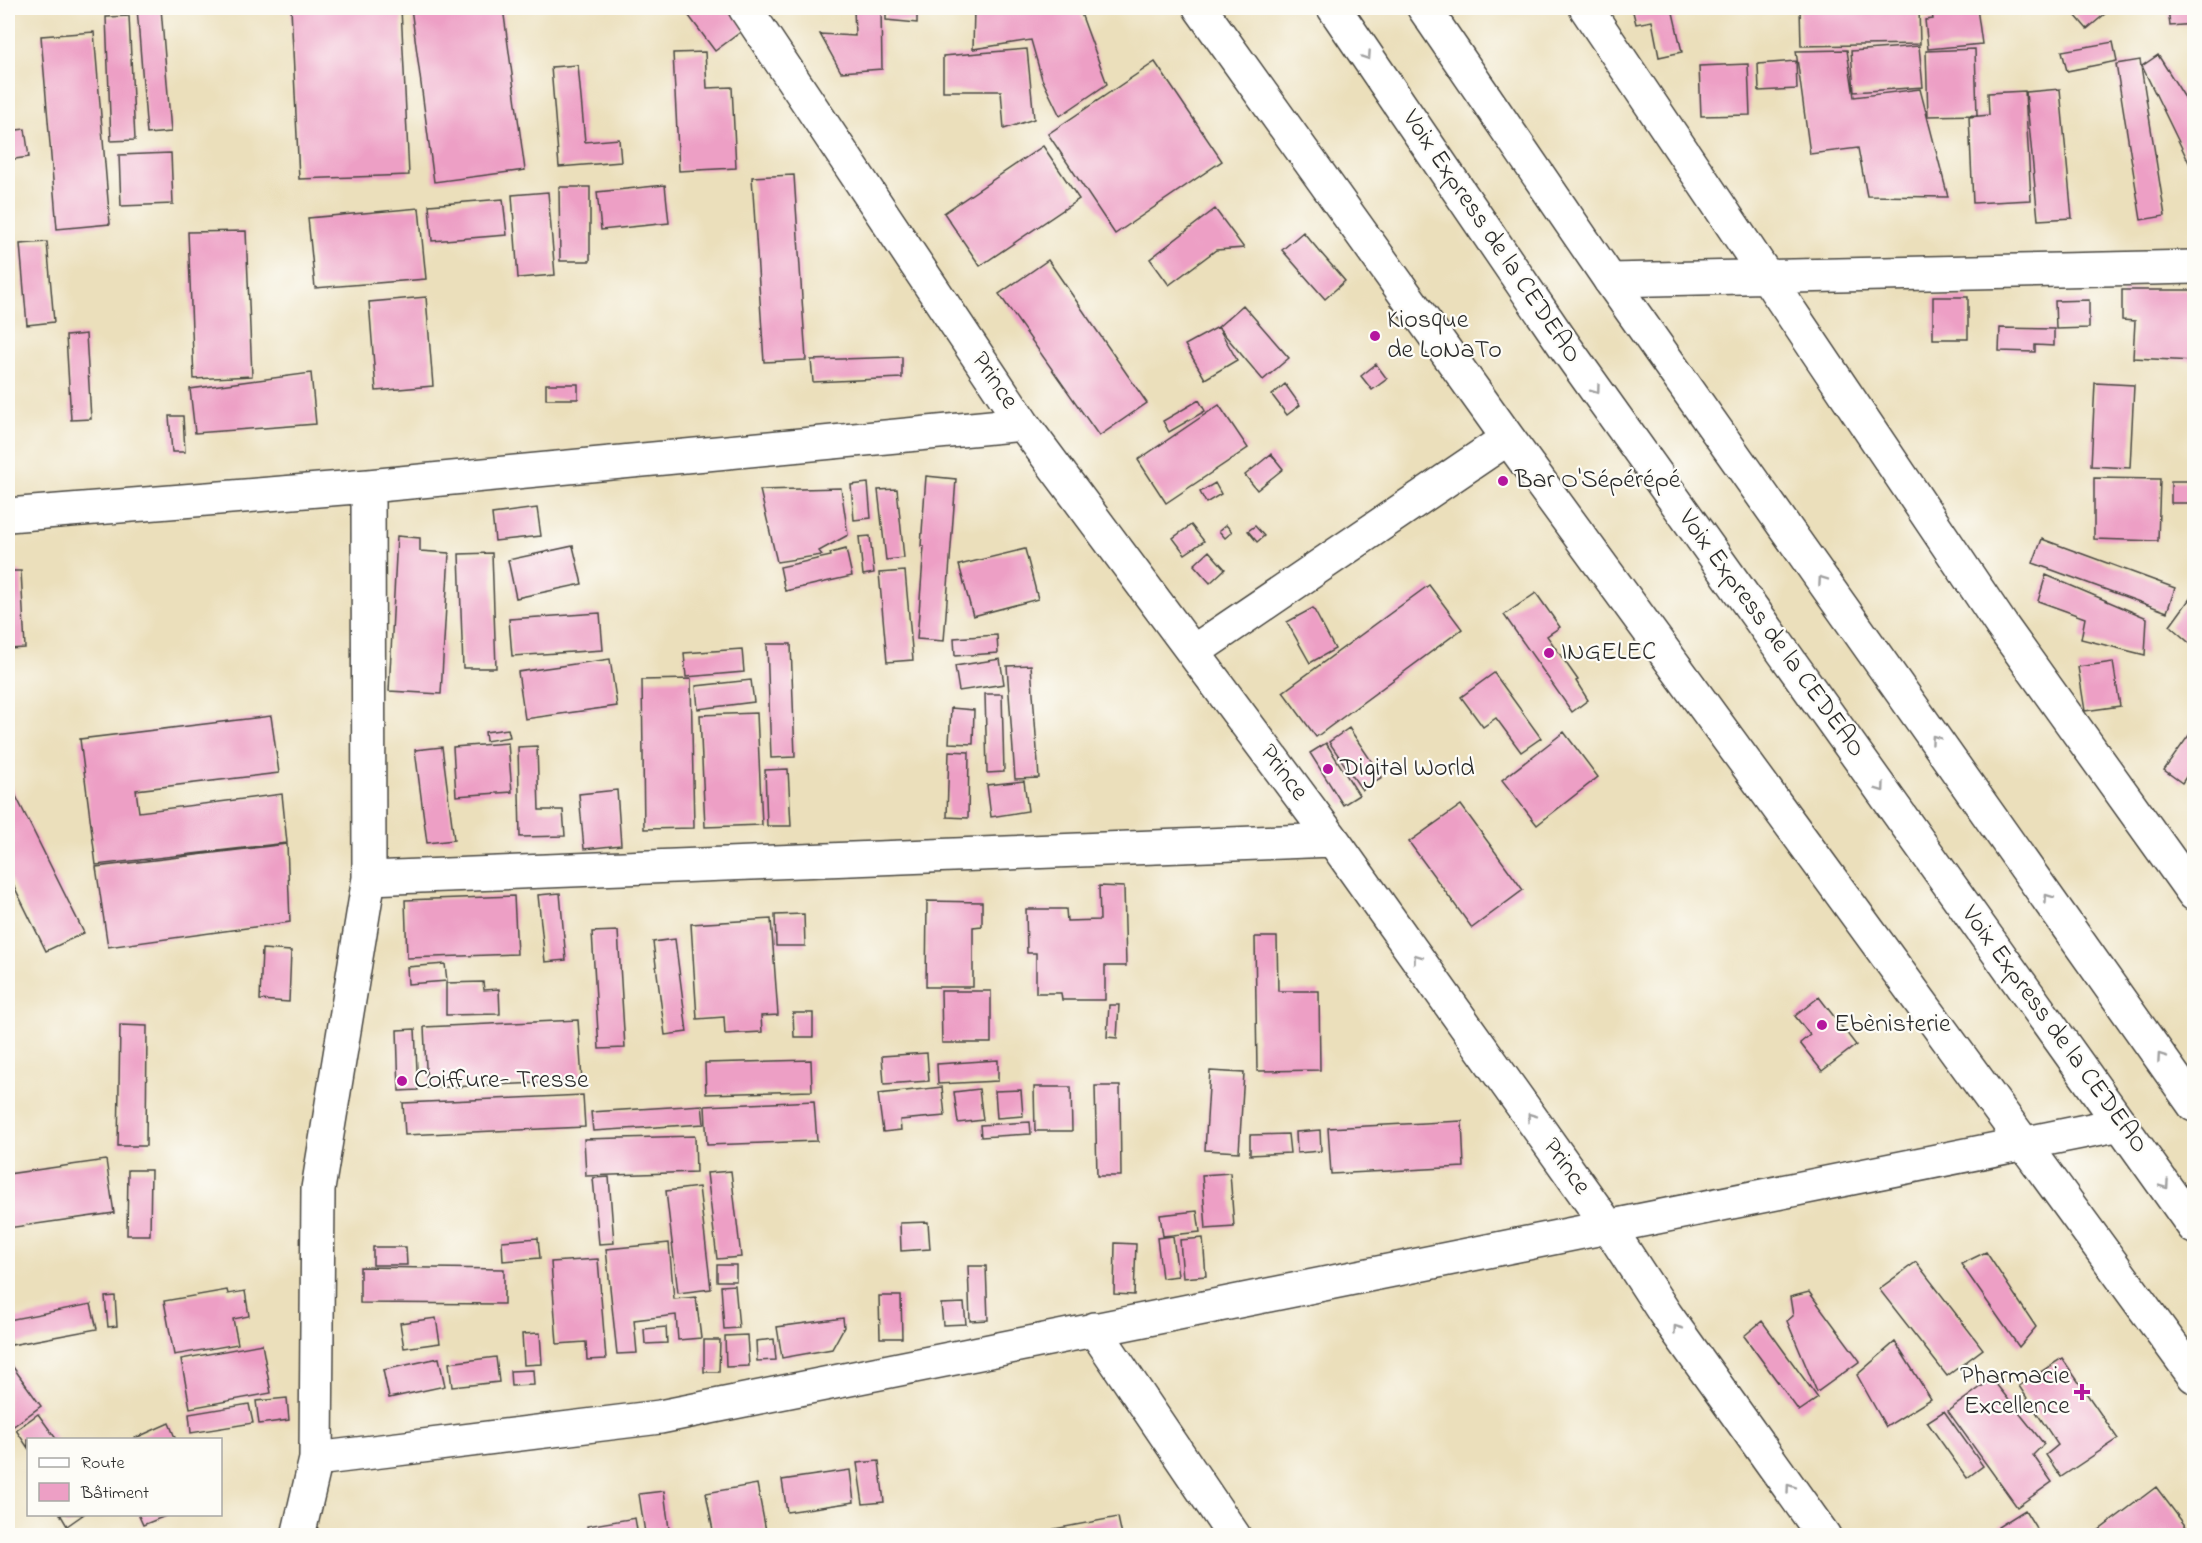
<svg xmlns="http://www.w3.org/2000/svg" width="2202" height="1543" font-family="'Indie Flower',sans-serif">
	<style>
		.building { fill: #ed9fc5 }
		.lines { fill: none; stroke-linecap: round; stroke-linejoin: round }
		.minor-casing { stroke: #484641; stroke-width: 36 }
		.primary-casing { stroke: #484641; stroke-width: 36 }
		.minor { stroke: #fff; stroke-width: 33 }
		.primary { stroke: #fff; stroke-width: 33 }
		.oneway { stroke: #a0a0a0 }
		.poi-dot { fill: #b5179e; stroke: #fdfcf7; stroke-width: 2 }
		.labels { text-anchor: middle; dominant-baseline: central; stroke-width: 4.5; stroke-linejoin: round; paint-order: stroke }
		.street-label { font-size: 26px; fill: #2b2b2b; stroke: #fdfcf7 }
		.poi-label { font-size: 26px; fill: #2b2b2b; stroke: #fdfcf7; text-anchor: start }
	</style>
	<rect width="100%" height="100%" fill="#fdfcf7"/>
	<filter id="ink" filterUnits="userSpaceOnUse"><feTurbulence type="fractalNoise" baseFrequency=".0167" numOctaves="2"/><feDisplacementMap in="SourceGraphic" scale="12" xChannelSelector="R" yChannelSelector="G"/><feConvolveMatrix kernelMatrix="1 2 1 2 8 2 1 2 1" color-interpolation-filters="sRGB"/></filter>
	<filter id="wash" filterUnits="userSpaceOnUse"><feTurbulence type="fractalNoise" baseFrequency=".008" numOctaves="4" result="noise"/><feDisplacementMap in="SourceGraphic" scale="24" xChannelSelector="R" yChannelSelector="G"/><feGaussianBlur stdDeviation="1.35" result="paint"/><feColorMatrix in="noise" values="0 0 0 0 0 0 0 0 0 0 0 0 0 0 0 0 0 1.4 0 .05"/><feComposite in="paint" operator="in"/></filter>
	<g filter="url(#wash)">
		<rect width="100%" height="100%" fill="#ebdfbb"/>
		<g id="blocks">
			<path class="building" d="M137 8H161L171 132 147 134Z
				M291 8H401L409 175 299 179Z
				M411 8H503L525 170 434 182Z
				M683 8H730L746 28 715 51Z
				M854 8H881L882 69 841 72 820 34 855 36Z
				M886 8H917V23L886 20Z
				M974 8H1079L1107 84 1060 116 1042 79 1031 40 973 49Z
				M1632 8H1672L1682 52 1659 57 1652 21 1636 24Z
				M1800 8H1919L1920 44 1801 46Z
				M1931 8H1977L1982 44 1928 49 1925 20 1933 19Z
				M2069 8H2112L2087 29Z
				M2168 8H2194V24L2170 26Z
				M129 16 135 140 111 141 106 17Z
				M94 32 110 224 57 229 41 36Z
				M2113 42 2117 61 2067 71 2062 51Z
				M1919 46 1923 87 1854 92 1851 51Z
				M1027 49 1034 119 1004 129 1001 91H943V56Z
				M1975 49 1977 115 1928 116 1926 51Z
				M1847 50 1854 97 1920 89 1948 197 1867 196 1858 148 1810 154 1796 51Z
				M705 52 707 88 732 87 736 168 679 171 673 53Z
				M2158 55 2194 112V173L2142 66Z
				M2140 60 2165 216 2141 220 2116 64Z
				M1796 61 1797 89 1759 91 1758 64Z
				M1155 62 1222 161 1115 234 1048 134Z
				M1748 64 1750 115 1701 116 1699 66Z
				M578 65 585 142 619 139 621 162 559 167 551 67Z
				M2060 89 2072 218 2038 220 2026 92Z
				M2025 91 2031 200 1973 203 1969 117 1989 115 1988 93Z
				M25 129 29 157 8 160V131Z
				M1043 146 1079 199 980 266 944 213Z
				M171 153 173 204 121 206 119 155Z
				M794 175 806 360 764 362 752 177Z
				M665 185 669 223 601 230 597 192Z
				M559 187H590V261H560Z
				M548 192 555 275 518 278 512 195Z
				M503 199 507 235 432 241 429 205Z
				M419 208 426 279 315 288 308 218Z
				M1215 209 1244 248 1216 250 1169 285 1150 259Z
				M246 231 252 376 194 379 188 232Z
				M1303 232 1345 281 1325 299 1282 250Z
				M47 242 54 322 27 325 20 244Z
				M1048 260 1147 403 1099 436 999 294Z
				M2122 290H2194V361L2133 358 2135 321 2122 320Z
				M426 297 433 386 376 391 369 302Z
				M1933 297H1968V339H1933Z
				M2089 300V328L2056 329 2055 301Z
				M1243 305 1289 358 1263 380 1218 327Z
				M1218 327 1237 360 1205 379 1185 345Z
				M2000 328 2054 329V346L2035 345V352L1999 351Z
				M86 334 91 419 71 420 66 336Z
				M902 357V378L813 382 811 360Z
				M1376 364 1387 379 1372 390 1361 376Z
				M311 373 316 424 195 433 190 389Z
				M2095 383 2134 385 2130 468 2091 466Z
				M546 384H578V399H546Z
				M1285 384 1300 405 1287 415 1272 395Z
				M1199 400 1205 411 1169 432 1163 421Z
				M1219 405 1248 448 1166 503 1138 460Z
				M169 416H183L185 452H172Z
				M1271 454 1283 469 1257 490 1245 475Z
				M926 476 956 479 944 641 917 639 924 546H921Z
				M2094 478 2160 479 2158 541 2094 539Z
				M2171 481H2194V503H2171Z
				M868 483 871 518 854 520 851 485Z
				M1215 483 1221 494 1206 503 1200 492Z
				M841 488 848 535 819 551 822 555 777 562 760 490Z
				M897 489 904 558 886 560 878 490Z
				M537 508 541 536 495 541 492 514Z
				M1191 525 1204 541 1185 554 1173 538Z
				M1226 525 1232 532 1225 538 1219 531Z
				M1255 526 1264 536 1257 542 1248 531Z
				M397 536 420 538V551L449 553 441 694 389 691Z
				M870 536 874 573 863 575 859 537Z
				M2042 539 2175 588 2167 612 2033 563Z
				M573 546 582 584 516 598 508 560Z
				M846 549 852 576 785 591 780 567 831 556 830 553Z
				M1025 549 1038 599 973 616 959 565Z
				M1209 551 1225 569 1210 583 1194 565Z
				M492 553 496 668H463L459 554Z
				M8 571H21L25 648 8 649Z
				M905 571 913 660 887 662 879 573Z
				M2046 575 2147 618 2145 655 2081 639 2085 618 2038 601Z
				M1429 585 1462 629 1316 737 1283 692Z
				M1536 593 1560 627 1547 636 1578 680 1576 681 1588 700 1572 712 1504 615Z
				M2194 593V647L2170 626Z
				M1313 608 1335 649 1310 663 1287 622Z
				M600 613 603 650 512 656 509 619Z
				M997 635 998 653 955 656 954 638Z
				M767 644H791L795 757 771 758Z
				M742 649 744 672 686 677 684 653Z
				M610 659 617 706 525 719 518 672Z
				M1000 659 1004 684 959 691 955 666Z
				M2113 662 2120 706 2085 711 2078 667Z
				M1031 665 1039 778 1015 779 1007 666Z
				M1494 673 1541 738 1521 752 1496 718 1483 727 1461 697Z
				M691 679 694 828 644 829 642 680Z
				M751 680 754 702 698 709 696 686Z
				M985 694H1002L1004 772 987 773Z
				M951 708 974 710 973 744 949 743Z
				M757 713 762 825 705 827 700 715Z
				M271 716 279 773 136 790 139 812 282 794 287 843 96 865 80 739Z
				M1349 728 1382 777 1362 790 1329 742Z
				M2194 728V765L2182 783 2164 770Z
				M508 729 510 737 486 741 485 732Z
				M1564 732 1598 777 1537 825 1502 780Z
				M508 743 512 792 456 796 453 747Z
				M1326 743 1359 795 1343 805 1310 753Z
				M537 746 539 810H563L565 836 520 837 518 747Z
				M442 747 454 840 427 843 415 750Z
				M949 751 969 752 968 818 947 817Z
				M788 769 791 826H767L765 770Z
				M8 780 84 933 46 951 8 874Z
				M1024 781 1028 811 991 817 987 785Z
				M617 790 621 845 584 849 579 794Z
				M1461 805 1523 890 1472 928 1409 842Z
				M287 844 290 922 108 947 96 867Z
				M1099 886 1124 887 1126 966H1105V1000H1062L1061 993H1036V953H1027L1026 909H1066L1067 921 1100 920Z
				M560 893 566 960 545 962 538 895Z
				M514 896 517 954 407 958 405 900Z
				M927 901 982 902V926L973 927V987H926Z
				M804 914 805 946H776L775 915Z
				M771 919 778 1015 761 1016 762 1032 725 1034 724 1017 697 1019 691 924Z
				M618 931 625 1048 599 1049 592 932Z
				M1255 937H1277L1278 991H1319L1320 1070 1257 1071Z
				M675 939 687 1032 665 1035 653 942Z
				M262 949 291 951 289 1002 260 1000Z
				M445 964 447 981 408 984 407 967Z
				M483 982 484 990 499 989 500 1014 446 1015V983Z
				M941 991H991V1043H942Z
				M1819 997 1856 1045 1822 1071 1800 1043 1810 1035 1795 1016Z
				M1109 1005H1119L1117 1038 1107 1037Z
				M793 1013H813V1037H794Z
				M578 1020 582 1081 427 1088 424 1027Z
				M120 1025 147 1026 146 1146H118Z
				M415 1029 418 1090 399 1091 397 1030Z
				M927 1053 929 1081 884 1084 882 1056Z
				M811 1060 812 1091 706 1094 705 1063Z
				M998 1060V1081L938 1084 937 1064Z
				M1210 1071 1244 1073 1239 1152 1205 1150Z
				M1095 1086H1120L1121 1176H1097Z
				M942 1087 945 1116 900 1120 901 1130 883 1132 878 1094Z
				M1034 1087H1071L1072 1131H1035Z
				M979 1089 983 1120 958 1123 954 1092Z
				M1021 1090 1023 1116 997 1118 995 1091Z
				M583 1095 585 1127 405 1135 403 1103Z
				M814 1101 817 1141 707 1145 705 1106Z
				M702 1105 704 1124 593 1131 591 1112Z
				M1462 1121 1464 1167 1331 1174 1328 1128Z
				M1030 1122 1031 1134 981 1137 980 1125Z
				M1320 1130 1321 1151 1297 1153 1296 1132Z
				M1288 1134 1290 1153 1250 1155V1135Z
				M695 1136 696 1172 586 1176 584 1139Z
				M106 1160 114 1213 8 1228V1174Z
				M128 1170H151L150 1235H127Z
				M731 1171 741 1257 717 1259 707 1173Z
				M1230 1173 1234 1227 1206 1229 1202 1175Z
				M609 1177 614 1243 599 1244 593 1178Z
				M699 1187 711 1289 678 1293 666 1191Z
				M1197 1211 1200 1232 1163 1236 1160 1215Z
				M928 1222 930 1249 901 1251 900 1223Z
				M1173 1236 1178 1276 1162 1278 1157 1238Z
				M538 1238 540 1258 503 1261 502 1241Z
				M1203 1238 1206 1276 1183 1278 1180 1240Z
				M669 1243 674 1299 696 1297 701 1338 678 1340 676 1315 634 1320 637 1353 617 1354 606 1249Z
				M1115 1243 1136 1244 1134 1295 1114 1294Z
				M373 1247H406L407 1265H373Z
				M1986 1252 2036 1327 2019 1347 1961 1264Z
				M598 1259 606 1359 587 1360 586 1342 557 1344 551 1262Z
				M1916 1262 1983 1349 1947 1376 1879 1289Z
				M717 1265H736V1281H717Z
				M968 1266H986L988 1320 970 1321Z
				M360 1267 504 1269V1304L360 1303Z
				M735 1285 739 1328 724 1329 721 1286Z
				M227 1290 228 1294 245 1291 249 1316 233 1319 238 1344 174 1355 164 1301Z
				M1809 1292 1860 1361 1817 1392 1787 1321 1793 1316 1790 1297Z
				M115 1296 117 1326 108 1327 105 1297Z
				M879 1296H901L902 1338H880Z
				M964 1303 966 1324 943 1325 941 1304Z
				M91 1304 97 1329 11 1345 8 1320Z
				M436 1318 440 1343 404 1348 400 1323Z
				M843 1318 844 1327 832 1349 782 1358 777 1327Z
				M1762 1321 1818 1398 1799 1411 1744 1336Z
				M666 1327 667 1343 645 1344 644 1329Z
				M540 1333 542 1364 524 1365 522 1334Z
				M747 1335 749 1366 726 1367 725 1336Z
				M774 1339 776 1360 757 1361 756 1341Z
				M704 1340H720L719 1372H704Z
				M1895 1342 1931 1399 1886 1427 1857 1375Z
				M262 1344 271 1393 190 1408 181 1359Z
				M496 1357 499 1382 452 1387 449 1363Z
				M439 1358 445 1386 389 1398 383 1370Z
				M2062 1358 2118 1439 2061 1477 2046 1455 2058 1445 2019 1386Z
				M8 1360 41 1406 8 1430Z
				M533 1370 534 1385 511 1386 510 1371Z
				M1992 1379 2044 1444 2033 1455 2052 1482 2017 1507 1948 1411Z
				M287 1398 289 1420 259 1424 256 1401Z
				M249 1404 253 1423 191 1433 189 1414Z
				M1944 1411 1983 1466 1967 1478 1927 1422Z
				M38 1414 57 1440H28V1448L16 1430Z
				M169 1423 176 1440H131Z
				M879 1461 884 1502 863 1504 857 1463Z
				M850 1470 854 1502 787 1512 782 1480Z
				M757 1484 767 1536H714L706 1493Z
				M2156 1487 2193 1536H2095L2094 1534Z
				M664 1491 669 1529 645 1533 639 1494Z
				M2025 1510 2041 1536H2003L1998 1527Z
				M60 1514H84L67 1526Z
				M138 1514H168V1515L143 1525Z
				M1118 1517 1122 1536H1056L1054 1529Z
				M635 1518 638 1536H589L587 1526Z"/>
		</g>
	</g>
	<g filter="url(#ink)">
		<use href="#blocks" fill-opacity="0" stroke="#484641" stroke-width="1.5"/>
		<g class="lines">
			<g class="minor-casing">
				<path id="minor" d="M745 8 1023 424 1333 840 1608 1226 1666 1315 1824 1536
					M1200 8 1508 438 2194 1376
					M1586 8 2002 626 2194 894
					M1610 280 2194 267
					M8 515 368 486 1023 424
					M1193 652 1508 438
					M369 878 1333 840
					M1094 1329 1234 1536
					M316 1459 660 1417 2121 1124
					M298 1536 316 1459 318 1189 369 878 368 486"/>
			</g>
			<g class="primary-casing">
				<path id="primary" d="M1334 8 1566 348 2194 1227
					M1424 8 1610 280 2194 1105"/>
			</g>
			<use href="#minor" class="minor"/>
			<use href="#primary" class="primary"/>
		</g>
		<defs><path id="oneway-chevron" d="M-2-3.5L2.5 0L-2 3.5" fill="none" stroke-width="1.6" stroke-linecap="round" stroke-linejoin="round" transform="scale(1.5)"/></defs>
		<g class="oneway">
			<use href="#oneway-chevron" transform="translate(1367 56) rotate(56)"/>
			<use href="#oneway-chevron" transform="translate(1596 390) rotate(54)"/>
			<use href="#oneway-chevron" transform="translate(1822 580) rotate(-125)"/>
			<use href="#oneway-chevron" transform="translate(1935 739) rotate(-125)"/>
			<use href="#oneway-chevron" transform="translate(1881 788) rotate(54)"/>
			<use href="#oneway-chevron" transform="translate(2048 898) rotate(-125)"/>
			<use href="#oneway-chevron" transform="translate(1417 958) rotate(-126)"/>
			<use href="#oneway-chevron" transform="translate(2161 1057) rotate(-125)"/>
			<use href="#oneway-chevron" transform="translate(1531 1117) rotate(-126)"/>
			<use href="#oneway-chevron" transform="translate(2165 1185) rotate(55)"/>
			<use href="#oneway-chevron" transform="translate(1677 1329) rotate(-126)"/>
			<use href="#oneway-chevron" transform="translate(1790 1488) rotate(-126)"/>
		</g>
	</g>
	<g class="poi-dot">
		<circle cx="1375" cy="336" r="6"/>
		<circle cx="1503" cy="481" r="6"/>
		<circle cx="1549" cy="653" r="6"/>
		<circle cx="1328" cy="769" r="6"/>
		<circle cx="1822" cy="1025" r="6"/>
		<circle cx="402" cy="1081" r="6"/>
		<path d="M2079 1383h6v6h6v6h-6v6h-6v-6h-6v-6h6z"/>
	</g>
	<g class="labels">
		<g class="street-label">
			<text transform="translate(1491 237) rotate(56)">Voix Express de la CEDEAO</text>
			<text transform="translate(994 381) rotate(56)">Prince</text>
			<text transform="translate(1771 634) rotate(54)">Voix Express de la CEDEAO</text>
			<text transform="translate(1283 773) rotate(53)">Prince</text>
			<text transform="translate(2054 1030) rotate(54)">Voix Express de la CEDEAO</text>
			<text transform="translate(1566 1167) rotate(54)">Prince</text>
		</g>
		<g class="poi-label">
			<text x="1387" y="321">Kiosque<tspan x="1387" dy="30">de LoNaTo</tspan></text>
			<text x="1515" y="481">Bar O'Sépérépé</text>
			<text x="1561" y="653">INGELEC</text>
			<text x="1340" y="769">Digital World</text>
			<text x="1834" y="1025">Ebènisterie</text>
			<text x="414" y="1081">Coiffure- Tresse</text>
			<text x="2070" y="1377" text-anchor="end">Pharmacie<tspan x="2070" dy="30">Excellence</tspan></text>
		</g>
	</g>
	<rect width="2202" height="1543" fill="none" stroke="#fdfcf7" stroke-width="30"/>
	<rect x="27" y="1438" width="195" height="78" fill="#fdfcf7" stroke="#a9a8a5" stroke-width="1.5"/>
	<rect x="39" y="1458" width="30" height="9" fill="#ffffff" stroke="#a9a8a5" stroke-width="1.5"/>
	<text x="81" y="1468" font-size="18" fill="#2b2b2b">Route</text>
	<rect x="39" y="1483" width="30" height="18" fill="#ed9fc5" stroke="#a9a8a5" stroke-width="1.5"/>
	<text x="81" y="1498" font-size="18" fill="#2b2b2b">Bâtiment</text>
</svg>
